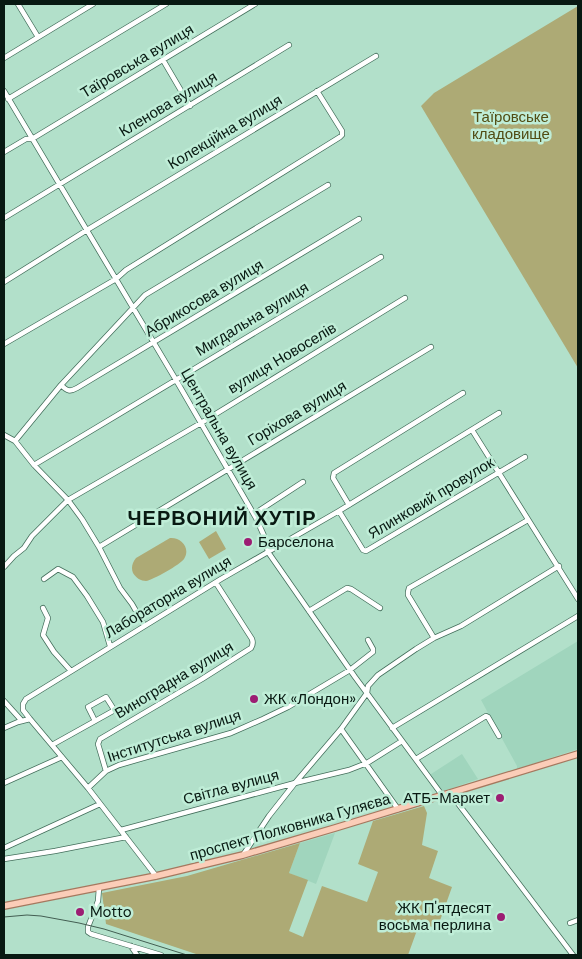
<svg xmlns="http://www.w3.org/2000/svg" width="582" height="959" font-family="'DM Sans',sans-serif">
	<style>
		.built { fill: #a0d5bd }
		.green { fill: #adaa75 }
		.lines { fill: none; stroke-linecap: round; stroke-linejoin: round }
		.minor-casing { stroke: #436e5b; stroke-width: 6 }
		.major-casing { stroke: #a5785f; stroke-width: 8 }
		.minor { stroke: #fff; stroke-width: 4.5 }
		.major { stroke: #fbcdb8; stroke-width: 5.5 }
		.tram { stroke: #435e52; stroke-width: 1 }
		.poi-dot { fill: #9c1d73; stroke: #bfedd7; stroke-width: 2 }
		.labels { text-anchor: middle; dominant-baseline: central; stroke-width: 5; stroke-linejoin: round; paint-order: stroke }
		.street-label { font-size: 15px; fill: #081912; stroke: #bfedd7 }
		.park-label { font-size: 15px; fill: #514c13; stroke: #bfedd7 }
		.poi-label { font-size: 15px; fill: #081912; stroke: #bfedd7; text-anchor: start }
		.district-label { font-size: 20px; font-weight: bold; letter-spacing: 1px; fill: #081912; stroke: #bfedd7 }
	</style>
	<rect width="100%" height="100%" fill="#b2e0ca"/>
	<path class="built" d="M578 641V749L517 769V766L481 700Z
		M462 754 478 779 444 791 439 788 428 776Z
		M335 833 316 884 289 873 300 843Z"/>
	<path class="green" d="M578 6V368L421 106 434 93Z
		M216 531 226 549 209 559 199 542Z
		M170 538C181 537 191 548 184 559 181 564 153 580 146 581 141 581 136 578 133 573 131 568 132 563 136 558Z
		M424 806 427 813 422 845 438 851 429 878 452 887 437 929 420 922 408 955H199L106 924 102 893 187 876 300 843 289 873 308 880 289 931 303 937 322 886 367 902 378 872 358 864 373 821Z"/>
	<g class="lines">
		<g class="minor-casing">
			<path id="minor" d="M18 4 38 37
				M4 58 93 4
				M163 60 190 106
				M4 91 176 380 256 518 265 538 268 552 355 677 442 795
				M8 99 166 4
				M4 152 26 139H32L255 4
				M4 218 289 45
				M4 282 87 230 376 56
				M4 344 116 279 126 270 340 137 342 135V131L317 91
				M61 385C67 391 70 392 77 388L359 219
				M472 430 578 599
				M4 435 15 441 34 465 68 500 82 519 99 547 120 588 132 604 144 625
				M15 441 61 385 145 295 328 185
				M34 465 381 257
				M349 505 333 478 334 473 463 393
				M339 511 363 550 366 551 525 457
				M254 514 303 482
				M99 547 431 347
				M4 567 14 556 24 548 32 536 68 500 201 423 405 298
				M44 579 58 569 73 577 87 596 103 622 110 646
				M43 608 48 618 43 635 54 652 71 671
				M309 611 347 588 351 589 380 608
				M434 638 408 595V592L409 588 528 520
				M4 701 22 721
				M4 728 18 722 30 719
				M392 728 578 616
				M341 729 398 809
				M52 745 113 711V708L106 697 88 707 95 721
				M416 759 486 716 488 717 499 736
				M106 771 98 744 100 739 202 679 251 648C253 645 253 642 252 639L216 583
				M4 783 62 757
				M88 788 106 771 119 765 231 733 263 719 288 707 350 670 373 652V649L368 640
				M450 793 573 955
				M121 830 295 783 349 770 367 763 402 741
				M4 848 39 832 100 804
				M243 855 269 816 295 783 341 729 367 693 368 686 378 675 416 649 434 638 461 626 559 566
				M4 859 55 851 126 837
				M156 876 88 788 30 719 23 710V704L26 699 221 579 339 511 499 413
				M99 888 98 901 88 927V932L91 934 161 955
				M570 923 578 920
				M131 946 137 955"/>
		</g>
		<g class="major-casing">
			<path id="major" d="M4 906 156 876 243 855 335 828 578 754"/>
		</g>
		<use href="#minor" class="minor"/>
		<use href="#major" class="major"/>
		<path class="tram" d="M4 917 27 915 41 916 79 923 104 929 187 955"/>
	</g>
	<g class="poi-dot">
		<circle cx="248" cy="542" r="5"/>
		<circle cx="254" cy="699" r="5"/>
		<circle cx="500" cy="798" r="5"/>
		<circle cx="80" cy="912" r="5"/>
		<circle cx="501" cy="917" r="5"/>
	</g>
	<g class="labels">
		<g class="street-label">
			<text transform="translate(137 61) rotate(-31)">Таїровська вулиця</text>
			<text transform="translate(168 104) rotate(-31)">Кленова вулиця</text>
			<text transform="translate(225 132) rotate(-31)">Колекційна вулиця</text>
			<text transform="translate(204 298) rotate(-31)">Абрикосова вулиця</text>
			<text transform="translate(252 319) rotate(-31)">Мигдальна вулиця</text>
			<text transform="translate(282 358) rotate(-31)">вулиця Новоселів</text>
			<text transform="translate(297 413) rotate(-31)">Горіхова вулиця</text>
			<text transform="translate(219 429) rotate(60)">Центральна вулиця</text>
			<text transform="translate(431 498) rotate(-31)">Ялинковий провулок</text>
			<text transform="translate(168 597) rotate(-31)">Лабораторна вулиця</text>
			<text transform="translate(174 680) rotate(-31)">Виноградна вулиця</text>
			<text transform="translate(174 736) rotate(-18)">Інститутська вулиця</text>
			<text transform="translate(231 787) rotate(-15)">Світла вулиця</text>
			<text transform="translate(290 827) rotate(-16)">проспект Полковника Гуляєва</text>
		</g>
		<g class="park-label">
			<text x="511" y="117">Таїровське<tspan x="511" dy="17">кладовище</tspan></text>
		</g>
		<g class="poi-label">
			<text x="258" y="542">Барселона</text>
			<text x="264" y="699">ЖК «Лондон»</text>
			<text x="490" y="798" text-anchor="end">АТБ-Маркет</text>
			<text x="491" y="908" text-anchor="end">ЖК П'ятдесят<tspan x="491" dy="17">восьма перлина</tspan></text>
			<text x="90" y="912">Motto</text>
		</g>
		<g class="district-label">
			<text x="222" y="518">ЧЕРВОНИЙ ХУТІР</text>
		</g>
	</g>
	<rect width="582" height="959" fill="none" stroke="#081912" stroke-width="10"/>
</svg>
